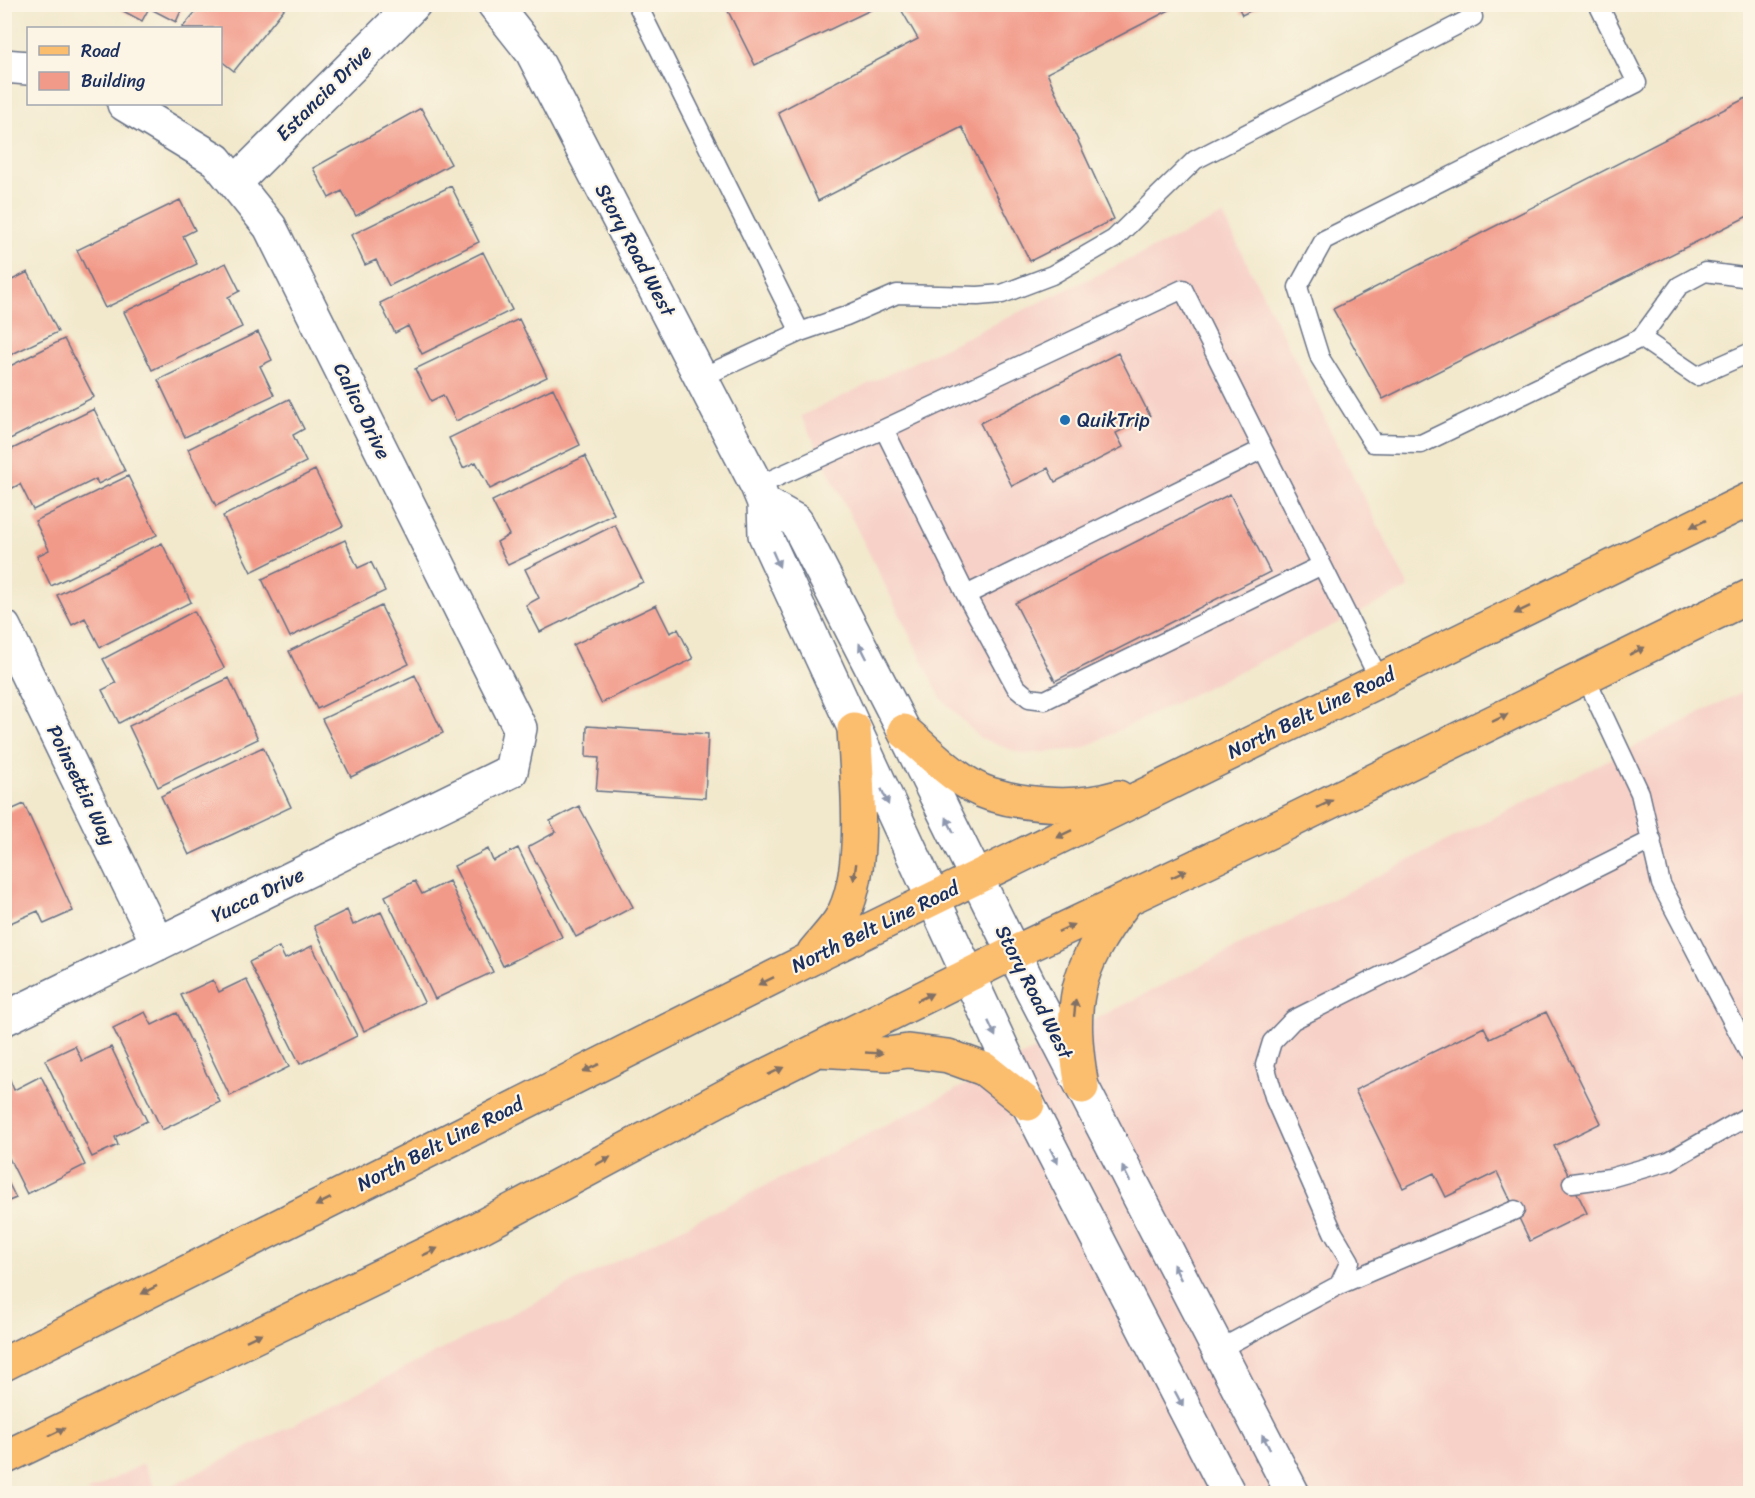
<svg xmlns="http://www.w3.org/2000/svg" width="1755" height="1498" font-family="Sriracha,sans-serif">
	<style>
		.built { fill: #f7d1c8 }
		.building { fill: #f29a89 }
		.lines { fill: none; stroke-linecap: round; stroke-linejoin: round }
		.service-casing { stroke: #667085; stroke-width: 21 }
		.minor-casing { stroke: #667085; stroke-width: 36 }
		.tertiary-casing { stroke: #667085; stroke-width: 36 }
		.primary-casing { stroke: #667085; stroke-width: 36 }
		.service { stroke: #fff; stroke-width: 18 }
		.minor { stroke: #fff; stroke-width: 33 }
		.tertiary { stroke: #fff; stroke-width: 33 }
		.primary { stroke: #fbbd6e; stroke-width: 33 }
		.oneway { fill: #806f65 }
		.oneway2 { fill: #8d97ae }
		.poi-dot { fill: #1f6fb2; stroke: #fcf5e5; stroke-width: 2 }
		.labels { text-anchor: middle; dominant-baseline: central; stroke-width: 4.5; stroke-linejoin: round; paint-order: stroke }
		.street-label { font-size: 20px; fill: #1b2f5e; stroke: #fcf5e5 }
		.poi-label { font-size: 20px; fill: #1b2f5e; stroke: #fcf5e5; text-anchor: start }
	</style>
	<rect width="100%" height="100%" fill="#fcf5e5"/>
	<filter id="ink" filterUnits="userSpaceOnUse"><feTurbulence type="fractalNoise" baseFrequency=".0167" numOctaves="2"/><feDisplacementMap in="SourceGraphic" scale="12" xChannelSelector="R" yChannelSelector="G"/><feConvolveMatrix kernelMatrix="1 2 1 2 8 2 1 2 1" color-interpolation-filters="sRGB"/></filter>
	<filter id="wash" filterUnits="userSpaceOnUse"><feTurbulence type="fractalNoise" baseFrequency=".008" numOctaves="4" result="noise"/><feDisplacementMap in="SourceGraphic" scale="24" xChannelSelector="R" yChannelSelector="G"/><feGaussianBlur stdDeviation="1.35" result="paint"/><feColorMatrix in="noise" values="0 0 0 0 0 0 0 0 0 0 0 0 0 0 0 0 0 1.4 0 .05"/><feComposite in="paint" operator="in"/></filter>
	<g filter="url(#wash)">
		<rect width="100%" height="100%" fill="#f2e9cd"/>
		<path class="built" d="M1223 215 1409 588 1081 749 1023 754 980 738 941 698 801 416Z
			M1750 688V1493H158Z
			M143 1464 158 1493H85Z"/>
		<g id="blocks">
			<path class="building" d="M110 4H184L176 22 149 8 142 21Z
				M202 4H288L234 71 220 60V28H182Z
				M898 4H970L971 7 976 4H1181L1047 73 1114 219 1030 261 962 127 818 201 778 112 918 39Z
				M1237 4H1264L1242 15Z
				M725 5H881L755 65Z
				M1750 96V215L1383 399 1333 309Z
				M421 108 451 164 356 216 342 191 329 198 313 168Z
				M451 186 479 242 389 286 376 260 365 265 351 235Z
				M180 200 195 230 183 236 197 264 105 308 77 250Z
				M483 252 512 310 422 354 408 326 395 333 380 303Z
				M226 263 240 291 228 297 242 327 152 370 124 312Z
				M28 272 58 332 4 358V284Z
				M519 319 547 377 456 421 443 395 431 401 415 369Z
				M258 332 272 360 260 366 274 395 185 437 158 380Z
				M64 339 94 397 4 442V369Z
				M1118 353 1150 416 1116 433 1123 447 1055 482 1048 468 1012 486 980 423Z
				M553 388 580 445 490 489 476 462 463 468 449 438Z
				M289 399 304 429 293 435 306 462 216 506 188 449Z
				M94 409 125 471 98 484 96 479 33 510 20 484 9 490 4 482V453Z
				M585 456 614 514 508 565 497 542 509 535 492 501Z
				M315 470 343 526 251 572 223 516Z
				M128 476 157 535 51 586 37 556 49 550 35 521Z
				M1230 494 1270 572 1055 681 1015 603Z
				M615 525 643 582 540 632 526 605 539 598 525 569Z
				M345 540 358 568 371 562 385 591 290 637 262 579Z
				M162 543 191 602 100 647 85 618 72 625 57 595Z
				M656 605 670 633 678 629 693 659 601 703 573 645Z
				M381 606 409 664 317 709 289 651Z
				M194 611 224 668 119 723 102 690 116 683 103 659Z
				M415 675 443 733 351 777 322 719Z
				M229 678 258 739 158 787 129 726Z
				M587 726 708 734 705 798 596 791 599 758 586 757Z
				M263 747 291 807 189 855 161 796Z
				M24 804 73 911 44 924 38 911 8 924 4 916V813Z
				M579 806 633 907 576 937 528 847 556 832 550 821Z
				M518 848 562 937 503 966 454 866 488 849 493 861Z
				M415 881 422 894 449 881 493 972 435 999 385 896Z
				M347 910 353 925 381 912 424 1002 364 1031 314 926Z
				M312 946 357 1036 300 1064 249 962 279 947 285 959Z
				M246 979 289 1067 230 1096 181 995 213 980 219 992Z
				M145 1012 152 1025 177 1013 220 1102 162 1130 113 1028Z
				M1546 1012 1601 1123 1554 1146 1587 1213 1530 1241 1497 1172 1446 1197 1434 1173 1403 1188 1355 1090 1484 1027 1490 1039Z
				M75 1046 82 1061 111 1047 147 1121 115 1137 118 1145 92 1157 45 1060Z
				M8 1075 14 1090 41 1076 85 1165 27 1194 4 1148V1077Z
				M4 1174 16 1198 4 1203Z"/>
		</g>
	</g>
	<g filter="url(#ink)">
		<use href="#blocks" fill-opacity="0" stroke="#667085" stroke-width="1.5"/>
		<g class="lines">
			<g class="service-casing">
				<path id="service" d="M637 4 800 332 846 316 897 294 978 296 1002 294 1052 275 1114 239 1195 160 1473 17 1468 4
					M1598 4 1637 83 1324 240 1298 287 1320 358 1373 443 1421 444 1641 338 1697 376 1749 353
					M1641 338 1679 286 1705 272 1750 278
					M702 377 800 332
					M884 429 1183 289 1263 449
					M757 486 884 429 966 595 1016 687 1029 698 1045 700 1322 565 1379 679
					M966 595 1263 449 1322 565
					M1585 676 1640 793 1661 884 1750 1055
					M1572 1183 1610 1178 1669 1161 1750 1115
					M1339 1285 1515 1210
					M1218 1350 1339 1285 1350 1261 1333 1232 1275 1100 1265 1065 1272 1042 1293 1020 1652 840"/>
			</g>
			<g class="minor-casing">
				<path id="minor" d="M4 66 28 68
					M235 183 414 4
					M4 627 158 944
					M4 1019 511 771 520 728 270 227 216 160 124 104"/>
			</g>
			<g class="tertiary-casing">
				<path id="tertiary" d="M494 4 532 52 757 486 764 503 765 535 1028 1104 1229 1494
					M764 503 796 521 904 731 1031 988 1293 1494"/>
			</g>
			<g class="primary-casing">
				<path id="primary" d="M904 731C928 751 960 785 990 794 1029 806 1078 809 1118 797
					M814 952C822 942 833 931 840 920 868 875 857 782 854 729
					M818 1050 887 1054 908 1051 948 1056 984 1069 1028 1104
					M1082 1087C1068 1005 1074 969 1125 902
					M4 1364 818 955 1750 499
					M4 1458 475 1230 735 1091 1013 953 1273 830 1750 596"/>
			</g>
			<use href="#service" class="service"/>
			<use href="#minor" class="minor"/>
			<use href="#tertiary" class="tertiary"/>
			<use href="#primary" class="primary"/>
		</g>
		<defs><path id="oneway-solid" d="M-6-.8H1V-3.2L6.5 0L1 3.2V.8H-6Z" transform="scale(1.5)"/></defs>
		<g class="oneway">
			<use href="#oneway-solid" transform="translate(1698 524) rotate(154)"/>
			<use href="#oneway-solid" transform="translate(1522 610) rotate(154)"/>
			<use href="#oneway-solid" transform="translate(1637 651) rotate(-26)"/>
			<use href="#oneway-solid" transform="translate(1500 718) rotate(-26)"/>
			<use href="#oneway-solid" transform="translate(1325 804) rotate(-26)"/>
			<use href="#oneway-solid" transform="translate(1064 834) rotate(154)"/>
			<use href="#oneway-solid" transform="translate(855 872) rotate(98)"/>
			<use href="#oneway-solid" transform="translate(1179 874) rotate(-26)"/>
			<use href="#oneway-solid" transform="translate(1066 928) rotate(-25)"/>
			<use href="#oneway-solid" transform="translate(766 981) rotate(154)"/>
			<use href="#oneway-solid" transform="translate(925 997) rotate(-26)"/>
			<use href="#oneway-solid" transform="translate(1075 1008) rotate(-84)"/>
			<use href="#oneway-solid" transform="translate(874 1053) rotate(3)"/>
			<use href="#oneway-solid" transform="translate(591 1068) rotate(154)"/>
			<use href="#oneway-solid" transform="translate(776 1071) rotate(-26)"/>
			<use href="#oneway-solid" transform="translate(603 1161) rotate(-28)"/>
			<use href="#oneway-solid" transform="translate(323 1202) rotate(153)"/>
			<use href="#oneway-solid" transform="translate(430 1252) rotate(-26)"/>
			<use href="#oneway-solid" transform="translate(149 1290) rotate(153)"/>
			<use href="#oneway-solid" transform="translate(254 1337) rotate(-26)"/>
			<use href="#oneway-solid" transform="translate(57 1432) rotate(-26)"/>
		</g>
		<g class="oneway2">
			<use href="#oneway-solid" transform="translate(776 559) rotate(66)"/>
			<use href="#oneway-solid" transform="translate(863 651) rotate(-117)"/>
			<use href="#oneway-solid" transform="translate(885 797) rotate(66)"/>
			<use href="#oneway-solid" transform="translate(950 825) rotate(-116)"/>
			<use href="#oneway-solid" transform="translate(992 1029) rotate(65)"/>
			<use href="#oneway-solid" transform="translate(1054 1156) rotate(63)"/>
			<use href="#oneway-solid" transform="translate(1126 1174) rotate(-117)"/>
			<use href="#oneway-solid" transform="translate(1177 1272) rotate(-117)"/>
			<use href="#oneway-solid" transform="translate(1179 1399) rotate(62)"/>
			<use href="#oneway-solid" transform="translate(1266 1442) rotate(-118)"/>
		</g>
	</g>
	<circle class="poi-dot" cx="1065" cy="420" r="6"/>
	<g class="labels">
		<g class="street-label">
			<text transform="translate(324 93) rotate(-45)">Estancia Drive</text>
			<text transform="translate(635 250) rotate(62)">Story Road West</text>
			<text transform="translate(362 411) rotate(64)">Calico Drive</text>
			<text transform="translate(1311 713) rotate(-26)">North Belt Line Road</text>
			<text transform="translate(81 785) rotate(64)">Poinsettia Way</text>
			<text transform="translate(258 895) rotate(-26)">Yucca Drive</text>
			<text transform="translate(875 927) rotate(-26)">North Belt Line Road</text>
			<text transform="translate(1034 992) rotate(63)">Story Road West</text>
			<text transform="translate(440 1144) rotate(-27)">North Belt Line Road</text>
		</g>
		<g class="poi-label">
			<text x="1077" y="420">QuikTrip</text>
		</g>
	</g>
	<rect width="1755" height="1498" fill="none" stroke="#fcf5e5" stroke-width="24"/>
	<rect x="27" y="27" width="195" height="78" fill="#fcf5e5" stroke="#a2a6af" stroke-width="1.5"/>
	<rect x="39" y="46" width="30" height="9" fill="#fbbd6e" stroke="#a2a6af" stroke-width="1.5"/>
	<text x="81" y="57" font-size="18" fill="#1b2f5e">Road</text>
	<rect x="39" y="72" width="30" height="18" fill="#f29a89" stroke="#a2a6af" stroke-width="1.5"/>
	<text x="81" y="87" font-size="18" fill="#1b2f5e">Building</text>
</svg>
